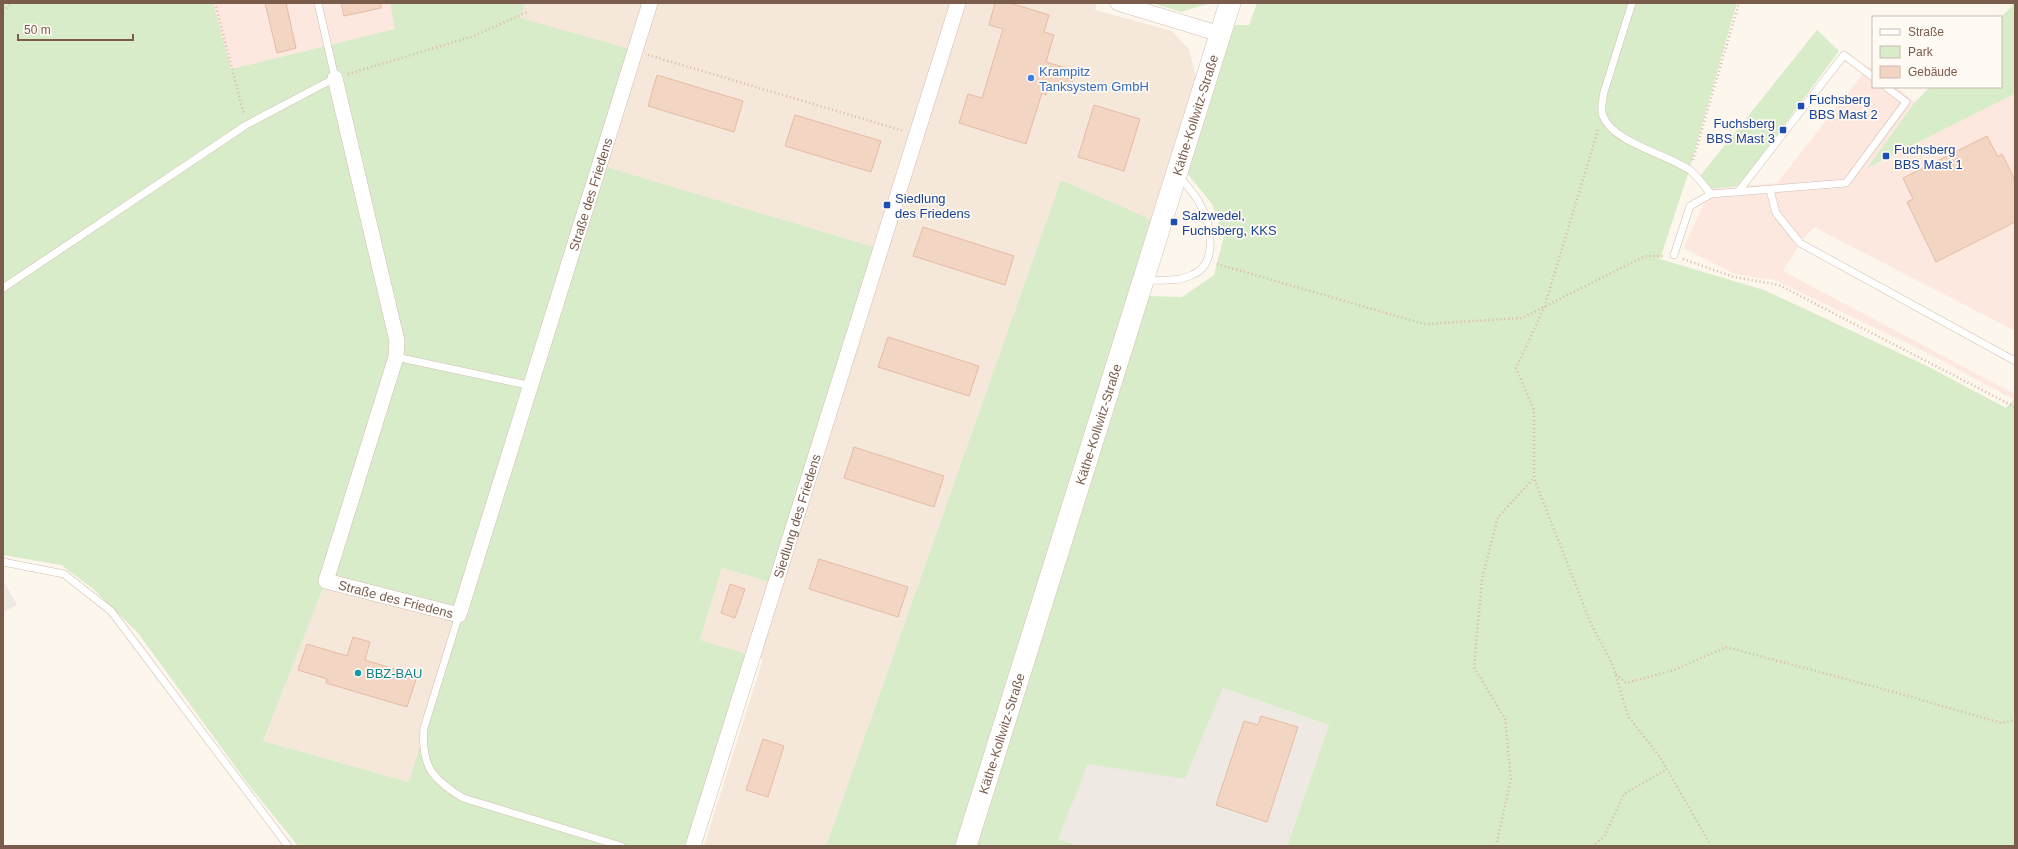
<svg xmlns="http://www.w3.org/2000/svg" width="2018" height="849" font-family="Arial,sans-serif">
	<style>
		.residential { fill: #f5e8da }
		.commercial { fill: #fde8e0 }
		.industrial { fill: #efe9e4 }
		.green { fill: #d8ecc9; fill-rule: evenodd }
		.building { fill: #f3d5c3; stroke: #e6bba3 }
		.lines { fill: none; stroke-linecap: round; stroke-linejoin: round }
		.lane-casing { stroke: #d1beb0; stroke-width: 8 }
		.street-casing { stroke: #d1beb0; stroke-width: 16 }
		.secondary-casing { stroke: #d6c0b0; stroke-width: 22 }
		.path { stroke: #d9b8a5; stroke-width: 2.5; stroke-dasharray: 1 3; stroke-linecap: butt }
		.lane { stroke: #fff; stroke-width: 7 }
		.street { stroke: #fff; stroke-width: 15 }
		.secondary { stroke: #fff; stroke-width: 21 }
		.shop-dot { fill: #3f7fe0; stroke: #fffaf3; stroke-width: 1.5 }
		.transit-dot { fill: #1a4fb4; stroke: #fffaf3; stroke-width: 1.5 }
		.culture-dot { fill: #0f9aa8; stroke: #fffaf3; stroke-width: 1.5 }
		.labels { text-anchor: middle; dominant-baseline: central; stroke-width: 3.5; stroke-linejoin: round; paint-order: stroke }
		.shop-label { font-size: 13px; fill: #366cbe; stroke: #fffaf3; text-anchor: start }
		.transit-label { font-size: 13px; fill: #164399; stroke: #fffaf3; text-anchor: start }
		.street-label { font-size: 13px; fill: #7a5c4d; stroke: #fffaf3 }
		.culture-label { font-size: 13px; fill: #0d838f; stroke: #fffaf3; text-anchor: start }
	</style>
	<rect width="100%" height="100%" fill="#fdf6ec"/>
	<path class="residential" d="M525 3H1097L1095 10 1172 31 1189 49 1196 77 1153 220 1061 180 826 846H704L763 659 700 640 722 568 769 582 593 163 520 18Z
		M326 581 459 615 409 782 263 741Z"/>
	<path class="commercial" d="M213 3H390L396 29 231 69Z
		M1869 66 1873 69V87H1896L1915 102 1867 168 2015 94V331L1814 227 1800 243 1783 271 2015 394V398L2013 399 1931 355 1775 280 1737 275 1683 248 1711 189 1777 183Z"/>
	<path class="industrial" d="M3 580 17 605 3 612Z
		M1223 688 1329 725 1287 846H1080L1058 839 1088 763 1185 779Z"/>
	<path class="green" d="M3 3H213L231 69 395 29 390 3H525L520 18 630 49 593 163 877 248 769 582 722 568 700 640 747 654 688 846H298L248 784 138 633 92 588 61 565 3 555ZM326 581 459 615 409 782 263 741Z
		M1152 3H1211L1181 12Z
		M1257 3H1737L1688 174 1660 259 1764 290 1925 365 2006 408 2015 398V846H1287L1329 725 1223 688 1185 779 1088 764 1058 839 1080 846H976L1147 296 1182 297 1214 275 1224 236 1212 204 1186 172 1233 25H1249Z
		M2011 3H2015V94L1867 168 1915 102 1930 87H2001V17L2012 6Z
		M1817 30 1839 51 1739 186 1711 189 1700 176Z
		M1061 180 1153 220 958 846H826Z"/>
	<path class="building" d="M265 3H286L296 48 277 53Z
		M341 3H381V8L344 16Z
		M995 3H1010L1049 15 1044 32 1054 35 1046 62 1076 71 1070 91 1049 85 1046 95 1042 93 1026 144 959 123 968 94 982 98 1003 29 989 25Z
		M657 75 743 101 734 132 648 106Z
		M1094 105 1140 119 1124 171 1078 157Z
		M795 115 881 141 871 172 785 146Z
		M1987 136 1998 157 2002 154 2015 180V222L1936 262 1907 202 1913 199 1903 178Z
		M923 227 1014 256 1005 285 913 256Z
		M888 337 979 366 969 396 878 367Z
		M854 447 944 476 934 507 844 478Z
		M819 559 908 587 898 617 809 589Z
		M730 584 745 589 735 618 721 613Z
		M353 637 370 642 365 660 417 676 407 707 326 683 327 679 298 670 307 644 347 656Z
		M1261 716 1298 727 1267 822 1216 805 1244 721 1258 725Z
		M763 739 784 746 768 797 746 790Z"/>
	<g class="lines">
		<g class="lane-casing">
			<path id="lane" d="M1632 3 1604 92C1603 99 1600 109 1603 116 1613 143 1670 155 1691 171 1698 177 1705 187 1711 194
				M1770 190 1776 213 1800 243 2015 361
				M1738 192 1844 55 1873 77
				M1674 255 1690 206 1711 194 1846 183 1906 102 1886 87
				M1146 280C1161 280 1177 282 1192 275 1219 264 1211 224 1200 204 1195 194 1186 185 1180 177
				M3 288 246 125 335 78 318 3
				M396 357 532 386
				M3 562 64 574 111 611 288 846
				M459 615 424 728C421 766 432 779 463 798L621 846"/>
		</g>
		<g class="street-casing">
			<g id="street">
				<path d="M1118 3 1220 34"/>
				<path id="s1" d="M335 78 397 341 396 357 326 581 459 615 650 3"/>
				<path id="s2" d="M693 846 958 3"/>
			</g>
		</g>
		<g class="secondary-casing">
			<g id="secondary">
				<path id="s3" d="M966 846 1230 3"/>
			</g>
		</g>
		<path class="path" d="M215 3 244 115
			M3 11 12 3
			M648 55 904 131
			M348 74 474 36 527 12
			M1598 130 1544 308 1516 368 1534 410V478L1591 624 1612 663 1628 716 1660 757 1711 846
			M1693 160 1739 3
			M1683 259 1734 277 1779 285 2015 407
			M1217 264 1424 324 1522 318 1645 256H1665
			M1616 674 1626 683 1674 670 1726 647 1894 692 2001 723 2015 720
			M1496 846 1511 779 1505 719 1474 667 1482 579 1498 517 1534 478
			M1592 846 1604 837 1624 794 1667 769"/>
		<use href="#lane" class="lane"/>
		<use href="#street" class="street"/>
		<use href="#secondary" class="secondary"/>
	</g>
	<circle class="shop-dot" cx="1031" cy="78" r="4"/>
	<g class="transit-dot">
		<rect x="1797" y="102" width="8" height="8" rx="2"/>
		<rect x="1779" y="126" width="8" height="8" rx="2"/>
		<rect x="1882" y="152" width="8" height="8" rx="2"/>
		<rect x="883" y="201" width="8" height="8" rx="2"/>
		<rect x="1170" y="218" width="8" height="8" rx="2"/>
	</g>
	<circle class="culture-dot" cx="358" cy="673" r="4"/>
	<g class="labels">
		<g class="shop-label">
			<text x="1039" y="71">Krampitz<tspan x="1039" dy="15">Tanksystem GmbH</tspan></text>
		</g>
		<g class="transit-label">
			<text x="1809" y="99">Fuchsberg<tspan x="1809" dy="15">BBS Mast 2</tspan></text>
			<text x="1775" y="123" text-anchor="end">Fuchsberg<tspan x="1775" dy="15">BBS Mast 3</tspan></text>
			<text x="1894" y="149">Fuchsberg<tspan x="1894" dy="15">BBS Mast 1</tspan></text>
			<text x="895" y="198">Siedlung<tspan x="895" dy="15">des Friedens</tspan></text>
			<text x="1182" y="215">Salzwedel,<tspan x="1182" dy="15">Fuchsberg, KKS</tspan></text>
		</g>
		<g class="street-label">
			<text stroke="none"><textPath href="#s3" startOffset="766">Käthe-Kollwitz-Straße</textPath></text>
			<text stroke="none"><textPath href="#s1" startOffset="1099">Straße des Friedens</textPath></text>
			<text stroke="none"><textPath href="#s3" startOffset="442">Käthe-Kollwitz-Straße</textPath></text>
			<text stroke="none"><textPath href="#s2" startOffset="346">Siedlung des Friedens</textPath></text>
			<text stroke="none"><textPath href="#s1" startOffset="593">Straße des Friedens</textPath></text>
			<text stroke="none"><textPath href="#s3" startOffset="118">Käthe-Kollwitz-Straße</textPath></text>
		</g>
		<g class="culture-label">
			<text x="366" y="673">BBZ-BAU</text>
		</g>
	</g>
	<rect width="2018" height="849" fill="none" stroke="#7a5c4d" stroke-width="8"/>
	<rect x="1872" y="16" width="130" height="72" fill="#fffaf3" stroke="#cabbb1"/>
	<rect x="1880" y="29" width="20" height="6" fill="#ffffff" stroke="#cabbb1"/>
	<text x="1908" y="36" font-size="12" fill="#7a5c4d">Straße</text>
	<rect x="1880" y="46" width="20" height="12" fill="#d8ecc9" stroke="#cabbb1"/>
	<text x="1908" y="56" font-size="12" fill="#7a5c4d">Park</text>
	<rect x="1880" y="66" width="20" height="12" fill="#f3d5c3" stroke="#cabbb1"/>
	<text x="1908" y="76" font-size="12" fill="#7a5c4d">Gebäude</text>
	<path d="M18 34v6h115v-6" fill="none" stroke="#7a5c4d" stroke-width="2"/>
	<text x="24" y="34" font-size="12" fill="#7a5c4d" stroke="#fffaf3" stroke-width="3" paint-order="stroke">50 m</text>
</svg>
